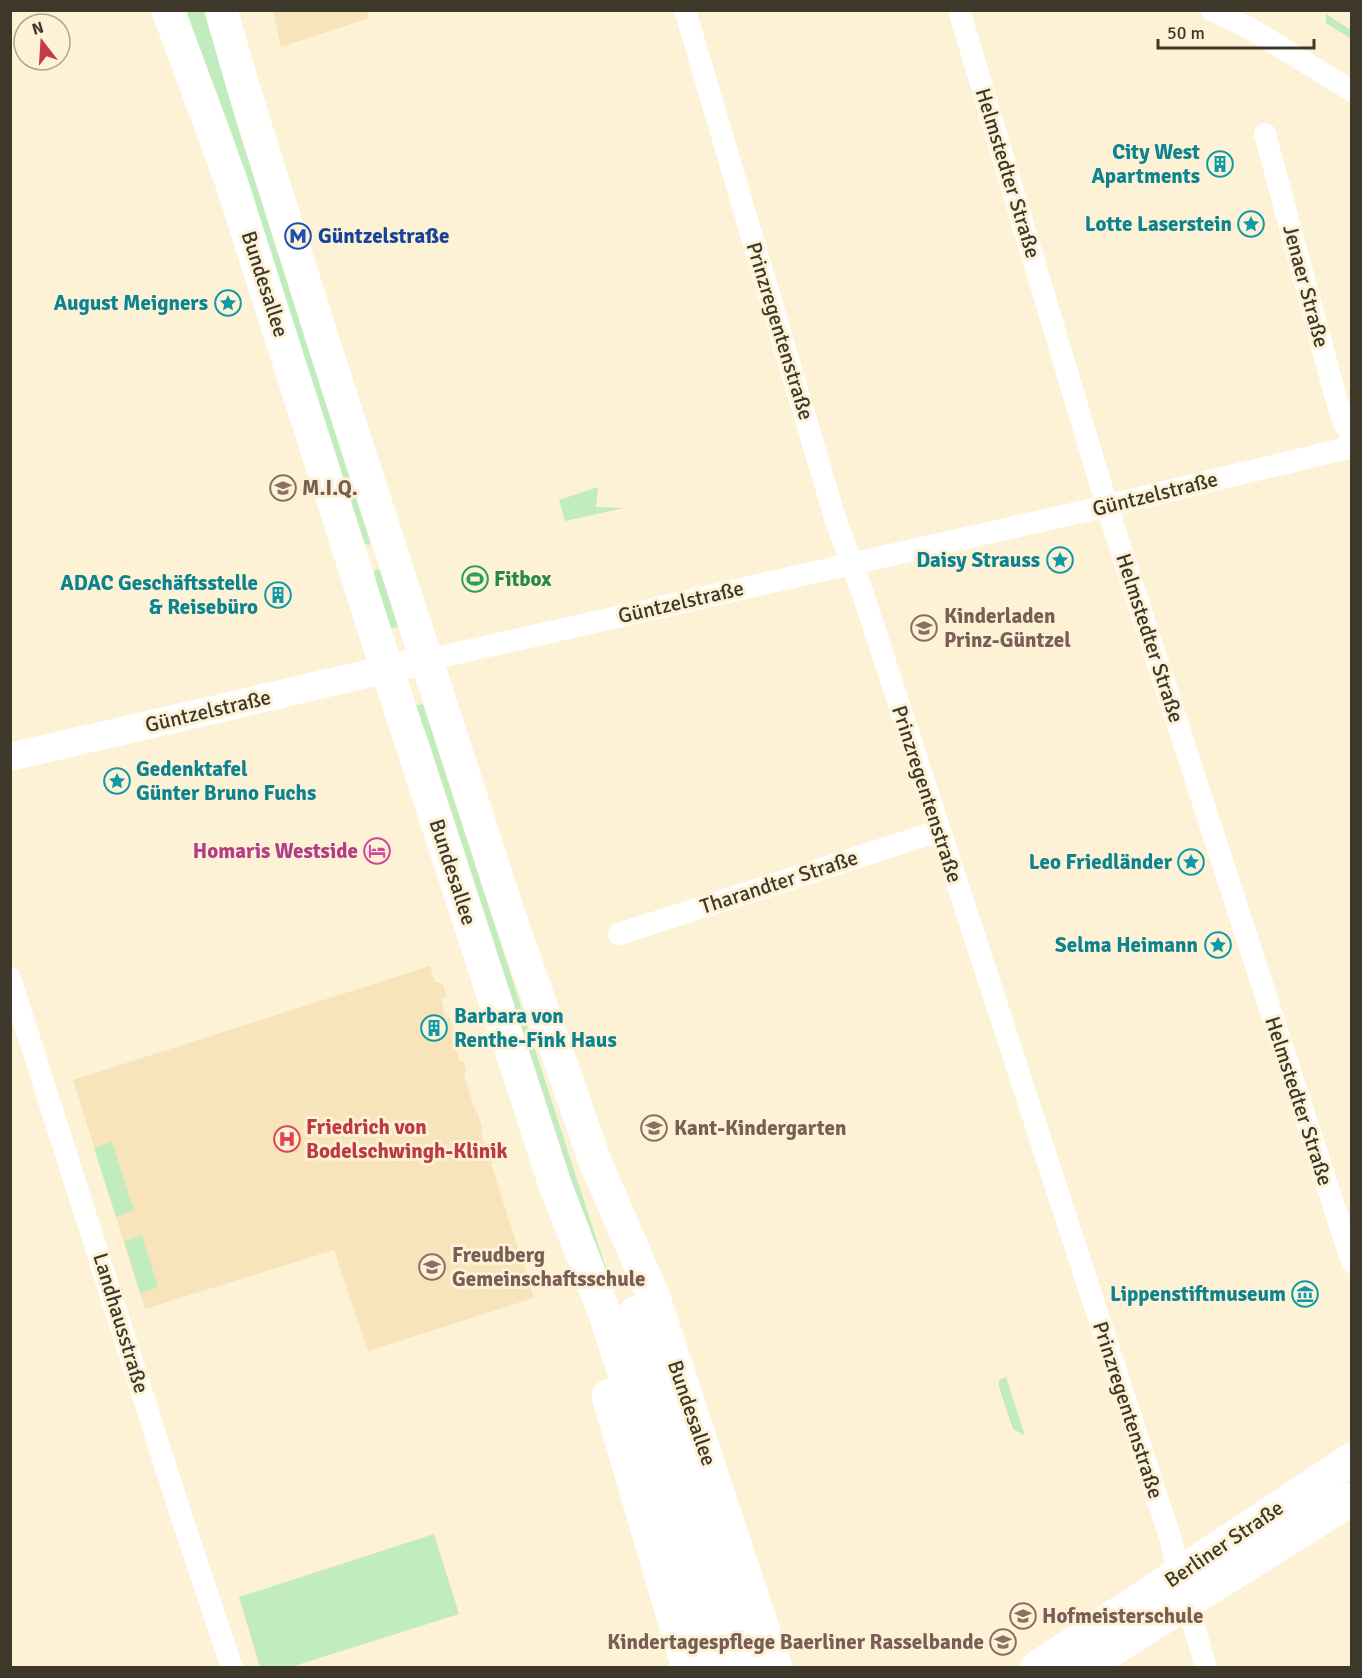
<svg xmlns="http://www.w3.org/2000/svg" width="1362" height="1678" font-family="Signika,sans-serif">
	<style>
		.built { fill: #f7e4bb }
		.green { fill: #c1ecbe }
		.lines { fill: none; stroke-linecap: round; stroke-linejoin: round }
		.minor { stroke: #fff; stroke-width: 22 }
		.tertiary { stroke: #fff; stroke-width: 28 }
		.secondary { stroke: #fff; stroke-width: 33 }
		.labels { text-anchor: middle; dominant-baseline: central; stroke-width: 6; stroke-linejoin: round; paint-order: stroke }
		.culture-label { font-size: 21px; font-weight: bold; fill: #0d838f; stroke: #fdf1d6; text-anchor: end }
		.street-label { font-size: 21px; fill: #3d382a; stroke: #fdf1d6 }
		.transit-label { font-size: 21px; font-weight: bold; fill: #164399; stroke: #fdf1d6; text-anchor: start }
		.education-label { font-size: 21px; font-weight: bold; fill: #785e54; stroke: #fdf1d6; text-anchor: start }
		.leisure-label { font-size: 21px; font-weight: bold; fill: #27864d; stroke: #fdf1d6; text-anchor: start }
		.hotel-label { font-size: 21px; font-weight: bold; fill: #b23c85; stroke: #fdf1d6; text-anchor: end }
		.health-label { font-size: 21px; font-weight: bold; fill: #be3a42; stroke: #fdf1d6; text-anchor: start }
	</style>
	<rect width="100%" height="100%" fill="#fdf1d6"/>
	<path class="built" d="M273 11H367L369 18 281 47Z
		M430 966 435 982 443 984 447 997 441 999 446 1018H450L456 1038 453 1039 460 1062 463 1061 466 1070 464 1074 475 1111H477L483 1130 481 1132 486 1149 492 1147 496 1159 491 1164 534 1298 368 1351 334 1250 145 1309 73 1080Z"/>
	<path class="green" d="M186 11H205L239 131 370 542 369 545 365 544 232 134Z
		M1326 14 1351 30V39L1326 23Z
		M598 487 596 507 624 508 565 521 559 500Z
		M376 569 380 570 398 627 389 629 374 573Z
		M423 704 716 1608 711 1610 426 733 414 706Z
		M112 1142 134 1211 116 1217 94 1148Z
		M142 1235 158 1287 140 1293 124 1241Z
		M1006 1377 1025 1436 1013 1429 999 1387V1380Z
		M434 1534 459 1614 291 1667H260L239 1597Z"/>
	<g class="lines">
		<path class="minor" d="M685 10 835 518 863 594 1170 1537 1179 1574
			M959 10 1107 506 1352 1262
			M1212 10 1251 29 1352 91
			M1265 134 1336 398 1344 423 1352 436
			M427 660 1085 511 1352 447
			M619 934 939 831
			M10 978 179 1509 232 1668
			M1187 1602 1206 1668"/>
		<path class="tertiary" d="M10 757 427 660"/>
		<path class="secondary" d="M168 10 231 181 373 626 554 1182 605 1314 718 1668
			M221 10 245 93 327 353 507 908 596 1164 653 1295 776 1668
			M635 1313 751 1668
			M608 1396 688 1668
			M1036 1668 1352 1459
			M1083 1668 1352 1499"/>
	</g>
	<defs>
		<g id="building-ring" transform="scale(1.35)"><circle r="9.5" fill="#fdf1d6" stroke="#0f9aa8" stroke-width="1.5"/><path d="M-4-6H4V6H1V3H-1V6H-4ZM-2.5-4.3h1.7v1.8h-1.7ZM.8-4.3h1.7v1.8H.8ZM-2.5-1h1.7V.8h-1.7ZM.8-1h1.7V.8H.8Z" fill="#0f9aa8"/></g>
		<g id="sight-ring" transform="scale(1.35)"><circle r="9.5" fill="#fdf1d6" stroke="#0f9aa8" stroke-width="1.5"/><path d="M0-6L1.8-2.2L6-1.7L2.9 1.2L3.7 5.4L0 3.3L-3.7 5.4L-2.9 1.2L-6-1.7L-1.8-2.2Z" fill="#0f9aa8"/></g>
		<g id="metro-ring" transform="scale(1.35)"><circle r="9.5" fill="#fdf1d6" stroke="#1a4fb4" stroke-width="1.5"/><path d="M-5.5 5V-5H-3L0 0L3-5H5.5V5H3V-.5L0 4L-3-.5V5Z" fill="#1a4fb4"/></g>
		<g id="school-ring" transform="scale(1.35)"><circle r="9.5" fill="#fdf1d6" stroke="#8d6e63" stroke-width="1.5"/><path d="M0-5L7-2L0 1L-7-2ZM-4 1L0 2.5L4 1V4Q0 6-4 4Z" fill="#8d6e63"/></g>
		<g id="stadium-ring" transform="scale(1.35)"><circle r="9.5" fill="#fdf1d6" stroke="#2e9e5b" stroke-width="1.5"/><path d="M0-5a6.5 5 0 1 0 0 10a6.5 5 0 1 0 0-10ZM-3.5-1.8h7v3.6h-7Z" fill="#2e9e5b"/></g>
		<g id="hotel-ring" transform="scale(1.35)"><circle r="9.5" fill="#fdf1d6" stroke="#d1479c" stroke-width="1.5"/><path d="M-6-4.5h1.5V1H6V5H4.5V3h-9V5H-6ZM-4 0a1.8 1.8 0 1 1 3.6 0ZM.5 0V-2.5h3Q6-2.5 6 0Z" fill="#d1479c"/></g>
		<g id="hospital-ring" transform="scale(1.35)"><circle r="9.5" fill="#fdf1d6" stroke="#e0444e" stroke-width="1.5"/><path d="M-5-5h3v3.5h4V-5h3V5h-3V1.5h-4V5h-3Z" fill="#e0444e"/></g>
		<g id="museum-ring" transform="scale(1.35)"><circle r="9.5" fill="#fdf1d6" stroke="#0f9aa8" stroke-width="1.5"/><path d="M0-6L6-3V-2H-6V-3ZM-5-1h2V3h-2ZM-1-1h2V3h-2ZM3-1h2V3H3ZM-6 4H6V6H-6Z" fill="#0f9aa8"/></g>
		<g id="university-ring" transform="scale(1.35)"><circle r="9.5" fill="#fdf1d6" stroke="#8d6e63" stroke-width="1.5"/><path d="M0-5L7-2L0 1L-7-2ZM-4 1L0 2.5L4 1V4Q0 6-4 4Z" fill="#8d6e63"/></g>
	</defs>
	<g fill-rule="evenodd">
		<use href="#building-ring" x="1220" y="164"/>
		<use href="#sight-ring" x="1251" y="224"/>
		<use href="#metro-ring" x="298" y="236"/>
		<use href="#sight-ring" x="228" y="303"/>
		<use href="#school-ring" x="283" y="488"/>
		<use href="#sight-ring" x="1060" y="560"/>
		<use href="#stadium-ring" x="475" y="579"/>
		<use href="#building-ring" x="278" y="595"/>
		<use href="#school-ring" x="924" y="628"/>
		<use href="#sight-ring" x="117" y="781"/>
		<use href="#hotel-ring" x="377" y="851"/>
		<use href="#sight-ring" x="1191" y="862"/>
		<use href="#sight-ring" x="1218" y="945"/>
		<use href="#building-ring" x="434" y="1028"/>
		<use href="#school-ring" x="654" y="1128"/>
		<use href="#hospital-ring" x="287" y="1139"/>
		<use href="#school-ring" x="432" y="1267"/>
		<use href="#museum-ring" x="1305" y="1294"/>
		<use href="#university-ring" x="1023" y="1616"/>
		<use href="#school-ring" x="1003" y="1642"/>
	</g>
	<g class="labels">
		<g class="culture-label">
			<text x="1200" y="152">City West<tspan x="1200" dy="24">Apartments</tspan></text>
			<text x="1232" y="224">Lotte Laserstein</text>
			<text x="208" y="303">August Meigners</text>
			<text x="1040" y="560">Daisy Strauss</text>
			<text x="258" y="583">ADAC Geschäftsstelle<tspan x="258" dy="24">&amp; Reisebüro</tspan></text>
			<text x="136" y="769" text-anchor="start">Gedenktafel<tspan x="136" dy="24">Günter Bruno Fuchs</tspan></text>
			<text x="1172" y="862">Leo Friedländer</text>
			<text x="1198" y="945">Selma Heimann</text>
			<text x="454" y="1016" text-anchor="start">Barbara von<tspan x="454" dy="24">Renthe-Fink Haus</tspan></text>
			<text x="1286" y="1294">Lippenstiftmuseum</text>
		</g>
		<g class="street-label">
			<text transform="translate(1008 173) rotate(73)">Helmstedter Straße</text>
			<text transform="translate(265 284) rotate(72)">Bundesallee</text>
			<text transform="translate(1306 286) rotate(75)">Jenaer Straße</text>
			<text transform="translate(780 331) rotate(73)">Prinzregentenstraße</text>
			<text transform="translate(1155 494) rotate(-14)">Güntzelstraße</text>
			<text transform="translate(681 602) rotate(-13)">Güntzelstraße</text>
			<text transform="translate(1150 638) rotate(72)">Helmstedter Straße</text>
			<text transform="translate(208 711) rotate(-13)">Güntzelstraße</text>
			<text transform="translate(927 794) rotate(72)">Prinzregentenstraße</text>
			<text transform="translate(453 872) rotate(72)">Bundesallee</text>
			<text transform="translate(779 882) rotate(-18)">Tharandter Straße</text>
			<text transform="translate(1299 1101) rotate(72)">Helmstedter Straße</text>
			<text transform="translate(121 1323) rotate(73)">Landhausstraße</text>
			<text transform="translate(1128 1410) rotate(72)">Prinzregentenstraße</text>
			<text transform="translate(692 1413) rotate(71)">Bundesallee</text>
			<text transform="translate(1224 1544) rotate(-34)">Berliner Straße</text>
		</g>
		<g class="transit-label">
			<text x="318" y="236">Güntzelstraße</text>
		</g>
		<g class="education-label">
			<text x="302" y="488">M.I.Q.</text>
			<text x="944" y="616">Kinderladen<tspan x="944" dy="24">Prinz-Güntzel</tspan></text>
			<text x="674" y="1128">Kant-Kindergarten</text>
			<text x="452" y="1255">Freudberg<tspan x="452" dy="24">Gemeinschaftsschule</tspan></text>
			<text x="1042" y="1616">Hofmeisterschule</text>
			<text x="984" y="1642" text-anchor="end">Kindertagespflege Baerliner Rasselbande</text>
		</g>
		<g class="leisure-label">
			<text x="494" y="579">Fitbox</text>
		</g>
		<g class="hotel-label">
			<text x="358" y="851">Homaris Westside</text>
		</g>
		<g class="health-label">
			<text x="306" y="1127">Friedrich von<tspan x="306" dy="24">Bodelschwingh-Klinik</tspan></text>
		</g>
	</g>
	<rect width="1362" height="1678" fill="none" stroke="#3d382a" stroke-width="24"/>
	<g transform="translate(42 42) rotate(343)"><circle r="28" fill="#fdf1d6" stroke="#b0a791" stroke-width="1.5"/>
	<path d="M0-4.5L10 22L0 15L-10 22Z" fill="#c8384e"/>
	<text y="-9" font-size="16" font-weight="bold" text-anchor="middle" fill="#3d382a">N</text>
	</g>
	<path d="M1158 39v9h156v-9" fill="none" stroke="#3d382a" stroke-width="3"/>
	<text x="1167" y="39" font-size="18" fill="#3d382a" stroke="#fdf1d6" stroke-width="4.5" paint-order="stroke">50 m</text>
</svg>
